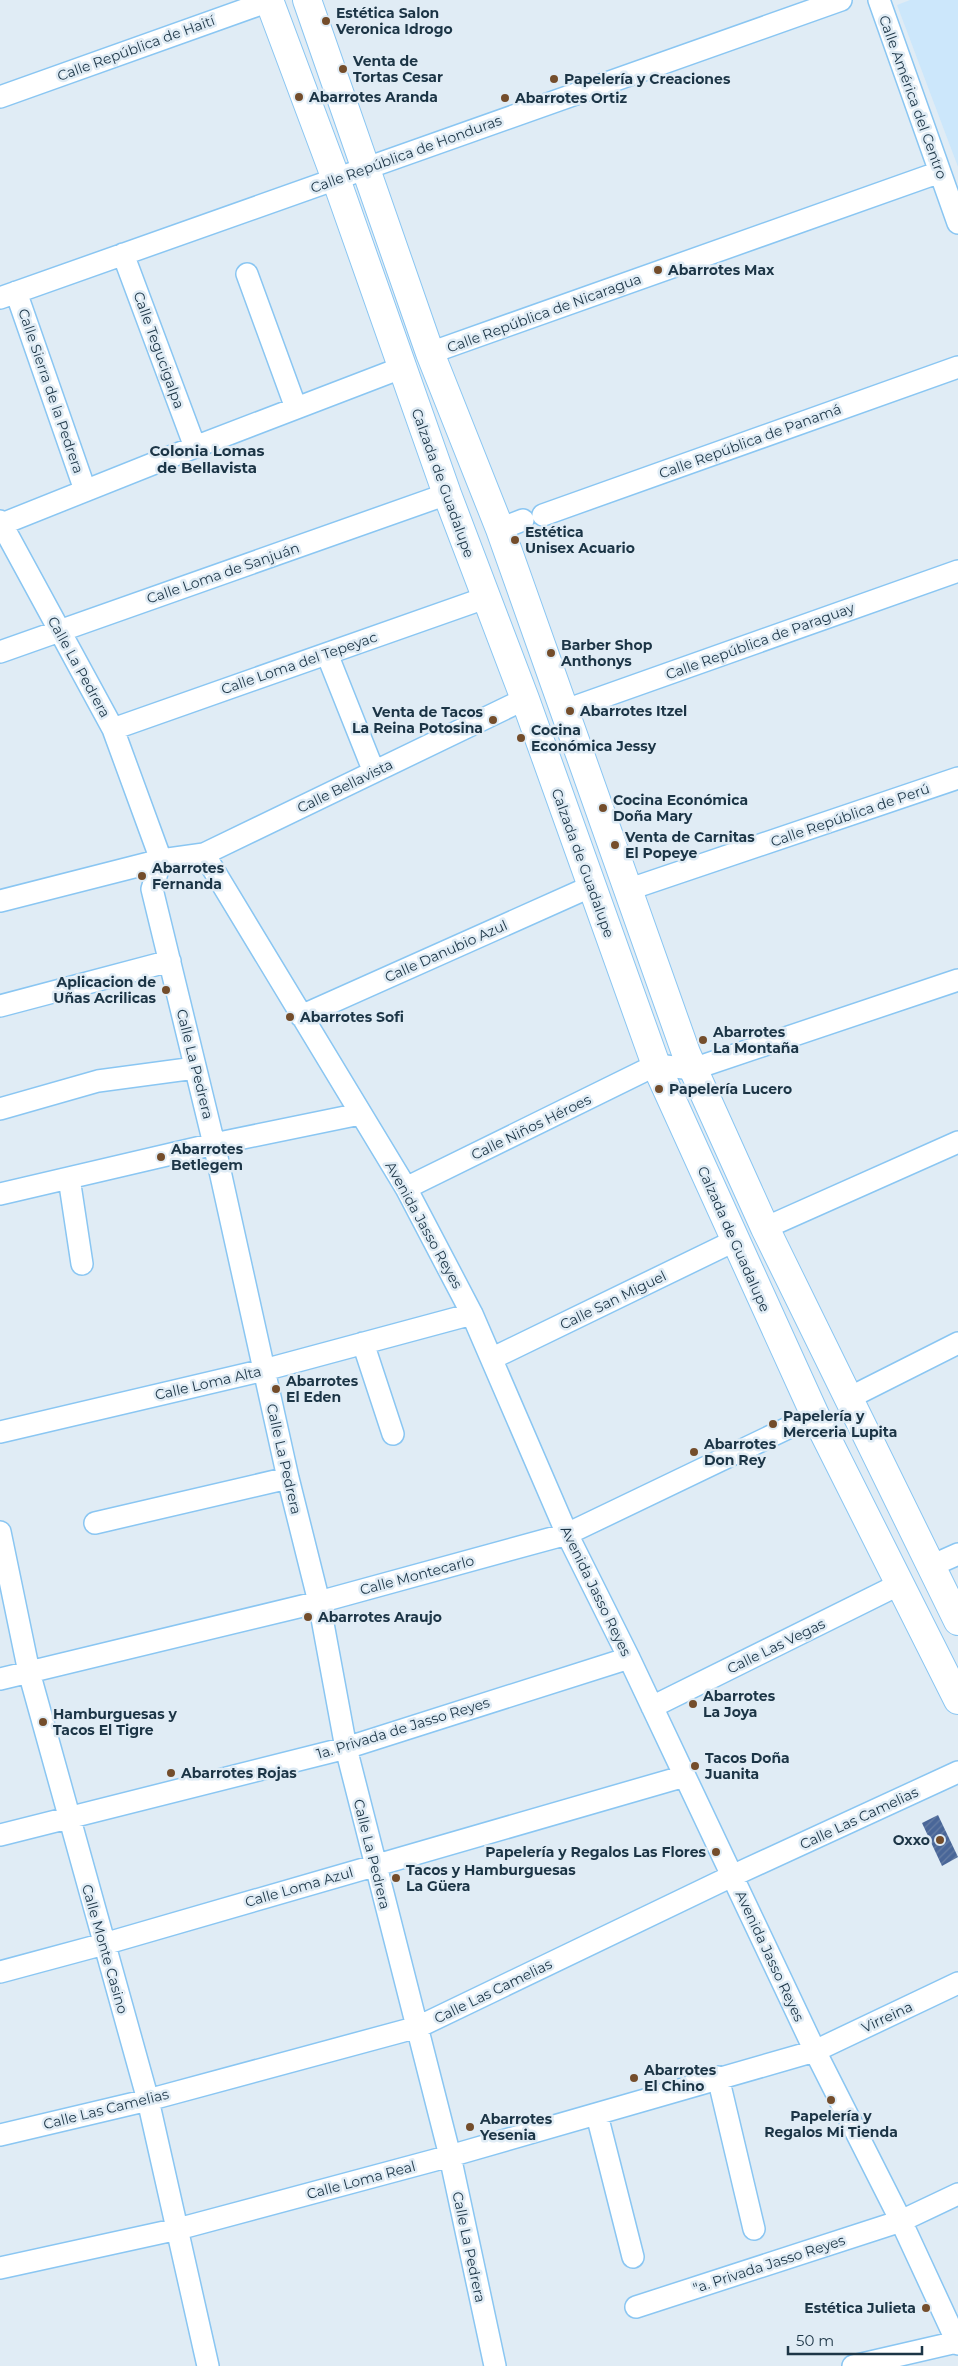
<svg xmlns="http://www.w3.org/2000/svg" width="958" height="2366" font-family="Montserrat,sans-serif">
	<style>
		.built { fill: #cce7fb }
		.building { fill: url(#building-hatch) }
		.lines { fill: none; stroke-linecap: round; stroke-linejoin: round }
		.street-casing { stroke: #8ac6f2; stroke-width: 24 }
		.primary-casing { stroke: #8ac6f2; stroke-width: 30 }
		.street { stroke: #fff; stroke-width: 21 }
		.primary { stroke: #fff; stroke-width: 28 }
		.poi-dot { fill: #744d2b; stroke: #e0ecf5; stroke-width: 2 }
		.labels { text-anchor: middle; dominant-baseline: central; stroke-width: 5; stroke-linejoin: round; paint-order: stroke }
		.poi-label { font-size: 14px; font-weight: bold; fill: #1c3546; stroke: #e0ecf5; text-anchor: start }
		.street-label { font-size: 14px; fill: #1c3546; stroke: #e0ecf5 }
		.neighbourhood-label { font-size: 15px; font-weight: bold; fill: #1c3546; stroke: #e0ecf5 }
	</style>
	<defs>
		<pattern id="building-hatch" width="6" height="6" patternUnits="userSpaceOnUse" patternTransform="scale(1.25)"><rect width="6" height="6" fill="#496698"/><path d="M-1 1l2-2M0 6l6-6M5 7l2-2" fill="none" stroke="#667da4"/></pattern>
	</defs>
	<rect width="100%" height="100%" fill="#e0ecf5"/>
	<path class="built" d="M910 0H958V167L897 5Z"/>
	<path class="building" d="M938 1815 958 1857 942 1866 922 1823Z"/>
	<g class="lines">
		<g class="street-casing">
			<path id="street" d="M879 0 958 223
				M0 97 272 0
				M123 254 195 447
				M247 274 296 408
				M16 292 85 490
				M0 298 841 0
				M430 353 940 172
				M543 515 958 367
				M0 521 113 729 161 860 152 889 214 1144 288 1478 319 1602 346 1748 450 2156 495 2366
				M2 524 195 447 401 368
				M500 529 523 520
				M0 652 447 494
				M327 654 374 772
				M563 711 958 571
				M113 729 485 598
				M204 854 406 1188 472 1314 567 1534 629 1658 815 2051 901 2221 958 2344
				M627 890 958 778
				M0 901 161 860 204 854 525 699
				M0 1006 170 961
				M301 1016 592 886
				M0 1109 98 1081 195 1068
				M69 1178 82 1264
				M406 1188 656 1065 693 1069 958 980
				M0 1194 214 1144 360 1114
				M765 1228 958 1142
				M363 1343 393 1434
				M493 1358 734 1241
				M847 1399 958 1343
				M0 1432 264 1370 472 1314
				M95 1523 288 1478
				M0 1532 29 1672 148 2100 208 2366
				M931 1566 958 1554
				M0 1679 319 1602 567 1534 815 1415
				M652 1707 900 1584
				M0 1835 346 1748 629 1658
				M0 1972 104 1944 685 1776
				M718 2077 754 2229
				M597 2115 633 2257
				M0 2135 148 2100 418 2027 732 1876 958 1772
				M0 2268 178 2229 450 2156 815 2051 958 1983
				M636 2307 901 2221 958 2194
				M853 2366 957 2342"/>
		</g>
		<g class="primary-casing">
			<path id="primary" d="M269 0 336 179 447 494 525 699 656 1065 815 1415 958 1700
				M307 0 430 353 500 529 686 1053 765 1228 958 1621"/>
		</g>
		<use href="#street" class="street"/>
		<use href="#primary" class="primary"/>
	</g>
	<g class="poi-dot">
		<circle cx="326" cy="21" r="5"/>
		<circle cx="343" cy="69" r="5"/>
		<circle cx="554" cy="79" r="5"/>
		<circle cx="299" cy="97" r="5"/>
		<circle cx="505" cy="98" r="5"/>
		<circle cx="658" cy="270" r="5"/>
		<circle cx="515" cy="540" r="5"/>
		<circle cx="551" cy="653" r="5"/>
		<circle cx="570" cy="711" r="5"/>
		<circle cx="493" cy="720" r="5"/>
		<circle cx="521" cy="738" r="5"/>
		<circle cx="603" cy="808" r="5"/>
		<circle cx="615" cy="845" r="5"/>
		<circle cx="142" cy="876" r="5"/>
		<circle cx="166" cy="990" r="5"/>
		<circle cx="290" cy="1017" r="5"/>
		<circle cx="703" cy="1040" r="5"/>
		<circle cx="659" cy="1089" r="5"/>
		<circle cx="161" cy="1157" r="5"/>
		<circle cx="276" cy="1389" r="5"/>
		<circle cx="773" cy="1424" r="5"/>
		<circle cx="694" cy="1452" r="5"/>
		<circle cx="308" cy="1617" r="5"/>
		<circle cx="693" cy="1704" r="5"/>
		<circle cx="43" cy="1722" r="5"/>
		<circle cx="695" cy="1766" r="5"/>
		<circle cx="171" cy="1773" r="5"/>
		<circle cx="940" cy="1840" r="5"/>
		<circle cx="716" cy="1852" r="5"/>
		<circle cx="396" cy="1878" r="5"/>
		<circle cx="634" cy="2078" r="5"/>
		<circle cx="831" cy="2100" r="5"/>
		<circle cx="470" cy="2127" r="5"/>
		<circle cx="926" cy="2308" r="5"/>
	</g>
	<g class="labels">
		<g class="poi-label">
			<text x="336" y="13">Estética Salon<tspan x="336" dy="16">Veronica Idrogo</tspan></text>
			<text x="353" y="61">Venta de<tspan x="353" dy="16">Tortas Cesar</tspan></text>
			<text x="564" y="79">Papelería y Creaciones</text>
			<text x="309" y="97">Abarrotes Aranda</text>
			<text x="515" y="98">Abarrotes Ortiz</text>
			<text x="668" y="270">Abarrotes Max</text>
			<text x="525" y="532">Estética<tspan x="525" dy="16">Unisex Acuario</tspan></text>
			<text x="561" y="645">Barber Shop<tspan x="561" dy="16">Anthonys</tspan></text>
			<text x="580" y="711">Abarrotes Itzel</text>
			<text x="483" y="712" text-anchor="end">Venta de Tacos<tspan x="483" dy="16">La Reina Potosina</tspan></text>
			<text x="531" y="730">Cocina<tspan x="531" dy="16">Económica Jessy</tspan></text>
			<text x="613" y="800">Cocina Económica<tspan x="613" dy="16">Doña Mary</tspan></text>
			<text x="625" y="837">Venta de Carnitas<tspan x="625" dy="16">El Popeye</tspan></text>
			<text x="152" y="868">Abarrotes<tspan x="152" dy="16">Fernanda</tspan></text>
			<text x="156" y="982" text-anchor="end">Aplicacion de<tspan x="156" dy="16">Uñas Acrilicas</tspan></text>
			<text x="300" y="1017">Abarrotes Sofi</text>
			<text x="713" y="1032">Abarrotes<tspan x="713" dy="16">La Montaña</tspan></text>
			<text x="669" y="1089">Papelería Lucero</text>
			<text x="171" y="1149">Abarrotes<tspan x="171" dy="16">Betlegem</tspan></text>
			<text x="286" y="1381">Abarrotes<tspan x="286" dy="16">El Eden</tspan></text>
			<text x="783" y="1416">Papelería y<tspan x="783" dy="16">Merceria Lupita</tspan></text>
			<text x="704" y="1444">Abarrotes<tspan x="704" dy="16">Don Rey</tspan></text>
			<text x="318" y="1617">Abarrotes Araujo</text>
			<text x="703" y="1696">Abarrotes<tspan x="703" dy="16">La Joya</tspan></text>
			<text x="53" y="1714">Hamburguesas y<tspan x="53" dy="16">Tacos El Tigre</tspan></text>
			<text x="705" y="1758">Tacos Doña<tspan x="705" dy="16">Juanita</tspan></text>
			<text x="181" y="1773">Abarrotes Rojas</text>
			<text x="930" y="1840" text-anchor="end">Oxxo</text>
			<text x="706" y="1852" text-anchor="end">Papelería y Regalos Las Flores</text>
			<text x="406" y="1870">Tacos y Hamburguesas<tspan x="406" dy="16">La Güera</tspan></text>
			<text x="644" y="2070">Abarrotes<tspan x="644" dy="16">El Chino</tspan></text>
			<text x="831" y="2116" text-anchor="middle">Papelería y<tspan x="831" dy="16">Regalos Mi Tienda</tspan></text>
			<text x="480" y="2119">Abarrotes<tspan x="480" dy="16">Yesenia</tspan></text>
			<text x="916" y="2308" text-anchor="end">Estética Julieta</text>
		</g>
		<g class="street-label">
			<text transform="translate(136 48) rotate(-20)">Calle República de Haití</text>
			<text transform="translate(913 97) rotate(70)">Calle América del Centro</text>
			<text transform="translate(406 154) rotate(-20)">Calle República de Honduras</text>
			<text transform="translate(544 313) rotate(-20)">Calle República de Nicaragua</text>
			<text transform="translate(159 350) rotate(70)">Calle Tegucigalpa</text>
			<text transform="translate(51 391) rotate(71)">Calle Sierra de la Pedrera</text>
			<text transform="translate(750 441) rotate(-20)">Calle República de Panamá</text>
			<text transform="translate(443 483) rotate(70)">Calzada de Guadalupe</text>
			<text transform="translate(223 573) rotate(-19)">Calle Loma de Sanjuán</text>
			<text transform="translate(760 641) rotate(-20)">Calle República de Paraguay</text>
			<text transform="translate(299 663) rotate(-19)">Calle Loma del Tepeyac</text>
			<text transform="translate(79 667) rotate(61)">Calle La Pedrera</text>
			<text transform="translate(345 786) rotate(-26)">Calle Bellavista</text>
			<text transform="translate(850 815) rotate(-19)">Calle República de Perú</text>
			<text transform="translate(583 863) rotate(70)">Calzada de Guadalupe</text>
			<text transform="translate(446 951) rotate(-24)">Calle Danubio Azul</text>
			<text transform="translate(195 1064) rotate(76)">Calle La Pedrera</text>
			<text transform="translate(531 1127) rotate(-26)">Calle Niños Héroes</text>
			<text transform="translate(424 1225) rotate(61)">Avenida Jasso Reyes</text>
			<text transform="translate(734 1239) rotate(66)">Calzada de Guadalupe</text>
			<text transform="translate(613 1300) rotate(-26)">Calle San Miguel</text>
			<text transform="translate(208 1383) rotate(-13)">Calle Loma Alta</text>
			<text transform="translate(284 1459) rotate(77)">Calle La Pedrera</text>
			<text transform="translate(417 1575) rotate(-15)">Calle Montecarlo</text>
			<text transform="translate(596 1591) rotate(64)">Avenida Jasso Reyes</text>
			<text transform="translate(776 1646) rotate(-26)">Calle Las Vegas</text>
			<text transform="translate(403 1728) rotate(-17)">1a. Privada de Jasso Reyes</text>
			<text transform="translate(859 1818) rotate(-25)">Calle Las Camelias</text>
			<text transform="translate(372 1854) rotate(76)">Calle La Pedrera</text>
			<text transform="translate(299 1887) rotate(-16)">Calle Loma Azul</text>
			<text transform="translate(105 1949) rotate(74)">Calle Monte Casino</text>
			<text transform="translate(770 1956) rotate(65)">Avenida Jasso Reyes</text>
			<text transform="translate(493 1991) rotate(-26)">Calle Las Camelias</text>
			<text transform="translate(887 2017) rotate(-25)">Virreina</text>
			<text transform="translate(106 2109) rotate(-14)">Calle Las Camelias</text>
			<text transform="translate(361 2180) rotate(-15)">Calle Loma Real</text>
			<text transform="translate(469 2247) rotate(78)">Calle La Pedrera</text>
			<text transform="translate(769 2264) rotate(-18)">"a. Privada Jasso Reyes</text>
		</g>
		<g class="neighbourhood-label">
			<text x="207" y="450">Colonia Lomas<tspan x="207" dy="17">de Bellavista</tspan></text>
		</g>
	</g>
	<path d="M788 2346v8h134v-8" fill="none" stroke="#1c3546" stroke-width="2.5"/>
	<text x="796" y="2346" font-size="15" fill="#1c3546" stroke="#e0ecf5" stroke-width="4" paint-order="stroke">50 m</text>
</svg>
